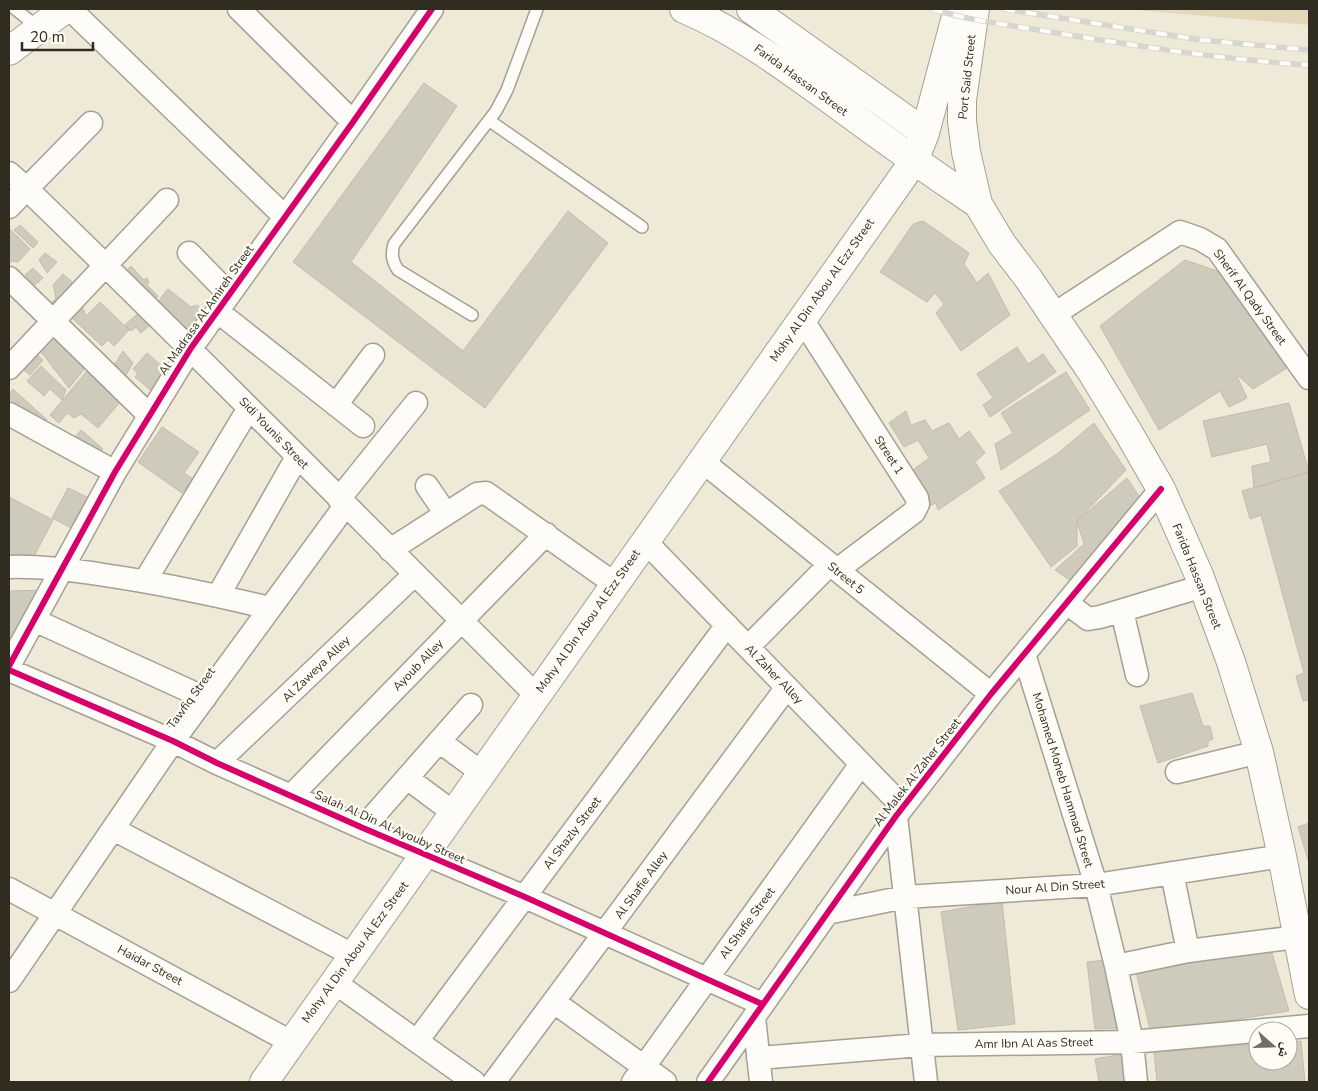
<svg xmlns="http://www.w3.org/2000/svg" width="1318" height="1091" font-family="'Nunito Sans','Noto Naskh Arabic',sans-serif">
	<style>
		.green { fill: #e2d8b9 }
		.building { fill: #cecabc; stroke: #c1bcaf }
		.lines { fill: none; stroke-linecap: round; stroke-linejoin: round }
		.service-casing { stroke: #a4a093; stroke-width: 14 }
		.minor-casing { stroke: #a4a093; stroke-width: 25 }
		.secondary-casing { stroke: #a4a093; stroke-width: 30 }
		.service { stroke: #fdfcf9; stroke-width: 11 }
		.minor { stroke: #fdfcf9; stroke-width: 22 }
		.secondary { stroke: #fdfcf9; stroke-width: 28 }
		.rail-casing { stroke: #d7d5d0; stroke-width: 5.5 }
		.rail { stroke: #fefcf5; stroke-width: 4; stroke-dasharray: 11; stroke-linecap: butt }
		.cycleway-casing { stroke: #fefcf5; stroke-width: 9 }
		.cycleway { stroke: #d6006c; stroke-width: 6 }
		.labels { text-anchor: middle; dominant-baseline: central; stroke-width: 4.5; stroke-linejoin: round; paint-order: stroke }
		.street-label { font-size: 12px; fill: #302c20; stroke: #fefcf5 }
	</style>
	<rect width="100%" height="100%" fill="#efe9d8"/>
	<path class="green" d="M1124 9H1309V25Z"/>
	<path class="building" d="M424 83 457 106 351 262 463 351 568 211 608 243 485 408 293 262Z
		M923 221 969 253 964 264 977 283 988 273 1010 315 961 351 936 313 944 304 935 293 927 302 880 272 913 224Z
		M20 225 38 242 33 248 14 230Z
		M9 228 30 249 18 262 9 261Z
		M45 253 57 262 47 273 39 260Z
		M1185 260 1226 274 1290 366 1253 389 1236 374 1247 398 1229 407 1220 391 1159 430 1100 326 1142 293Z
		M131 266 144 280 147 278 149 283 146 284 158 296 154 300 121 276Z
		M33 268 43 278 35 285 25 275Z
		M63 274 80 289 44 311 56 298 53 285Z
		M168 289 191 307 197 305 213 318 198 338 155 305Z
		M100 302 129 330 114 346 108 340 102 346 72 318 82 306 86 316Z
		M144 308 155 320 141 333 136 327 131 331 125 325Z
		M60 331 77 353 85 368 69 388 38 348Z
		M1017 347 1028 364 1043 354 1056 372 990 417 983 405 993 398 977 374Z
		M123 351 133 363 124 378 111 370Z
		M34 352 43 360 30 375 20 367Z
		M147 353 183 385 167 404 135 377 138 373 133 369Z
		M41 366 66 390 62 400 50 389 44 396 27 381Z
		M87 371 121 401 98 428 81 414 74 418 67 413 59 423 50 415Z
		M1066 372 1090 410 1001 470 995 444 1013 433 1001 413Z
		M13 389 47 420 42 425 9 419V394Z
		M1289 403 1309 472 1254 488 1252 466 1271 462 1267 444 1212 457 1203 421Z
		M906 411 911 425 925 420 932 431 949 423 959 439 969 431 985 453 975 462 985 478 938 510 936 503 922 509 909 473 929 458 918 440 904 447 889 423Z
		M1094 423 1126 470 1077 521V546L1051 567 999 491 1057 454Z
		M162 427 199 452 184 473 193 479 182 493 138 462Z
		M81 430 103 449 88 465 62 452Z
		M1309 472V700L1303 701 1296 676 1304 673 1261 515 1250 519 1242 491Z
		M1127 478 1146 507 1080 587 1055 570 1084 544 1077 521Z
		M68 488 93 500 77 531 52 518Z
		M9 497 53 520 29 566 9 555Z
		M46 590 9 662V591Z
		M1192 693 1203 726H1210L1213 739 1208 741V746L1158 763 1140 706Z
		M1309 823V863L1298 827Z
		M1002 901 1015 1024 958 1030 941 912Z
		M1269 943 1289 1011 1151 1033 1136 972Z
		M1107 960 1124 1028 1095 1029 1087 962Z
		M1301 1041 1305 1082H1157L1154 1052 1258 1044V1061H1288V1042Z
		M1124 1054 1126 1082H1099L1095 1059Z"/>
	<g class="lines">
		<g class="service-casing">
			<path id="service" d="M15 9 39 28
				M490 121 642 227
				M472 315 398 270C392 261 391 254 394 244L496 111 507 90 537 9"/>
		</g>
		<g class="minor-casing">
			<path id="minor" d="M70 9 285 217
				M239 9 353 122
				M9 173 27 189C199 355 366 526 536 695
				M9 207 91 123
				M189 253 229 294
				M9 278 149 415
				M217 311 363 426
				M1053 315 1180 232 1200 239 1217 249 1309 378
				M802 319 917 498 918 504 914 512 837 570
				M9 368 167 200
				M336 405 373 355
				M9 414 115 472
				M702 461 991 694
				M427 486 446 514
				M339 499 416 403
				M645 541 903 807
				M390 550 477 494 486 493 615 584
				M9 567C41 566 72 570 104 575 160 583 215 595 270 608
				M145 581 249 408
				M218 596 297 457
				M1067 603 1088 619 1100 617 1203 586
				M1122 611 1137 675
				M34 620 205 698
				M748 647 830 564
				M1024 654 1096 885 1116 966 1132 1042 1136 1082
				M9 666 115 472 191 348 353 122 432 9
				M9 670 173 741 217 763 363 828 525 897 762 1004
				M439 741 482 773
				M217 763 414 575
				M1177 772 1259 752
				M407 778 454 813
				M291 796 546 534
				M896 816 926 1082
				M363 828 471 705
				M113 829 353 955
				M1172 873 1188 951
				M9 889 291 1042
				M827 913 905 897 1096 885 1282 856
				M1116 966 1188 951 1297 937
				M9 981 173 741 345 506
				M334 982 474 1082
				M554 1002 665 1082
				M754 1017 761 1082
				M417 1041 727 625
				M758 1058 921 1045 1132 1042 1309 1026
				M494 1082 787 687
				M633 1082 861 764
				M708 1082 896 816 991 694 1161 489"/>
		</g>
		<g class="secondary-casing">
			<path id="secondary" d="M684 9C739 32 786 68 835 103 882 138 929 171 978 204
				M751 9 925 133
				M975 9 962 100V121L966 152 978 204 1002 244 1028 278 1091 371 1127 430 1161 489 1199 575 1231 662 1259 752 1282 856 1309 995
				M9 51 65 9
				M264 1082 914 161 925 133 958 9"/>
		</g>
		<use href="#service" class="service"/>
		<use href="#minor" class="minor"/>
		<use href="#secondary" class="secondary"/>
		<g class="rail-casing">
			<path id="rail" d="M932 9C974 22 1019 26 1063 34 1144 47 1227 60 1309 65
				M1004 9 1201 40 1309 50"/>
		</g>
		<use href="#rail" class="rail"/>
		<g class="cycleway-casing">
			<path id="cycleway" d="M9 666 115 472 191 348 353 122 432 9
				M9 670 173 741 217 763 363 828 525 897 762 1004
				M708 1082 896 816 991 694 1161 489"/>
		</g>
		<use href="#cycleway" class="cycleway"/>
	</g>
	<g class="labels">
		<g class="street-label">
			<text transform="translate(967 77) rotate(-84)">Port Said Street</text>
			<text transform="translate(801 80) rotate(36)">Farida Hassan Street</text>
			<text transform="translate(822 290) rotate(-55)">Mohy Al Din Abou Al Ezz Street</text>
			<text transform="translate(1250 297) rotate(54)">Sherif Al Qady Street</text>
			<text transform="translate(206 310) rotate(-55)">Al Madrasa Al Amireh Street</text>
			<text transform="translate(274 433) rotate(46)">Sidi Younis Street</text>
			<text transform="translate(889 455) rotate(57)">Street 1</text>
			<text transform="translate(1197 576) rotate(68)">Farida Hassan Street</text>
			<text transform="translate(846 578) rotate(39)">Street 5</text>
			<text transform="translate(588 621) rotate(-55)">Mohy Al Din Abou Al Ezz Street</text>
			<text transform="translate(418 665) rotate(-46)">Ayoub Alley</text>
			<text transform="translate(316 669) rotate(-44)">Al Zaweya Alley</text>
			<text transform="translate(774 674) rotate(46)">Al Zaher Alley</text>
			<text transform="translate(191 698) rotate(-54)">Tawfiq Street</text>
			<text transform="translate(917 772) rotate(-52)">Al Malek Al Zaher Street</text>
			<text transform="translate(1063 780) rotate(73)">Mohamed Moheb Hammad Street</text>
			<text transform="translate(390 827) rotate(24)">Salah Al Din Al Ayouby Street</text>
			<text transform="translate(572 833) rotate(-53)">Al Shazly Street</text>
			<text transform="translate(641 885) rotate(-54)">Al Shafie Alley</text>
			<text transform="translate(1055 887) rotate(-4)">Nour Al Din Street</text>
			<text transform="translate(747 923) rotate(-54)">Al Shafie Street</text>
			<text transform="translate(355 952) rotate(-54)">Mohy Al Din Abou Al Ezz Street</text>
			<text transform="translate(150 965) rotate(28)">Haidar Street</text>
			<text transform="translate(1034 1043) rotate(-1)">Amr Ibn Al Aas Street</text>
		</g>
	</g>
	<rect width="1318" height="1091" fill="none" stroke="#302c20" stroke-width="20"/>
	<g transform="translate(1273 1046) rotate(110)"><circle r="24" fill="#fefcf5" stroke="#aca9a0"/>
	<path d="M0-4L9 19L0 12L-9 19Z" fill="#736e60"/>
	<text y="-8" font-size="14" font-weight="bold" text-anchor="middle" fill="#302c20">ش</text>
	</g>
	<path d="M22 42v8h71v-8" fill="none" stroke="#302c20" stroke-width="2.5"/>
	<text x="30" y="42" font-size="15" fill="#302c20" stroke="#fefcf5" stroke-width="4" paint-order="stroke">20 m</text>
</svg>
